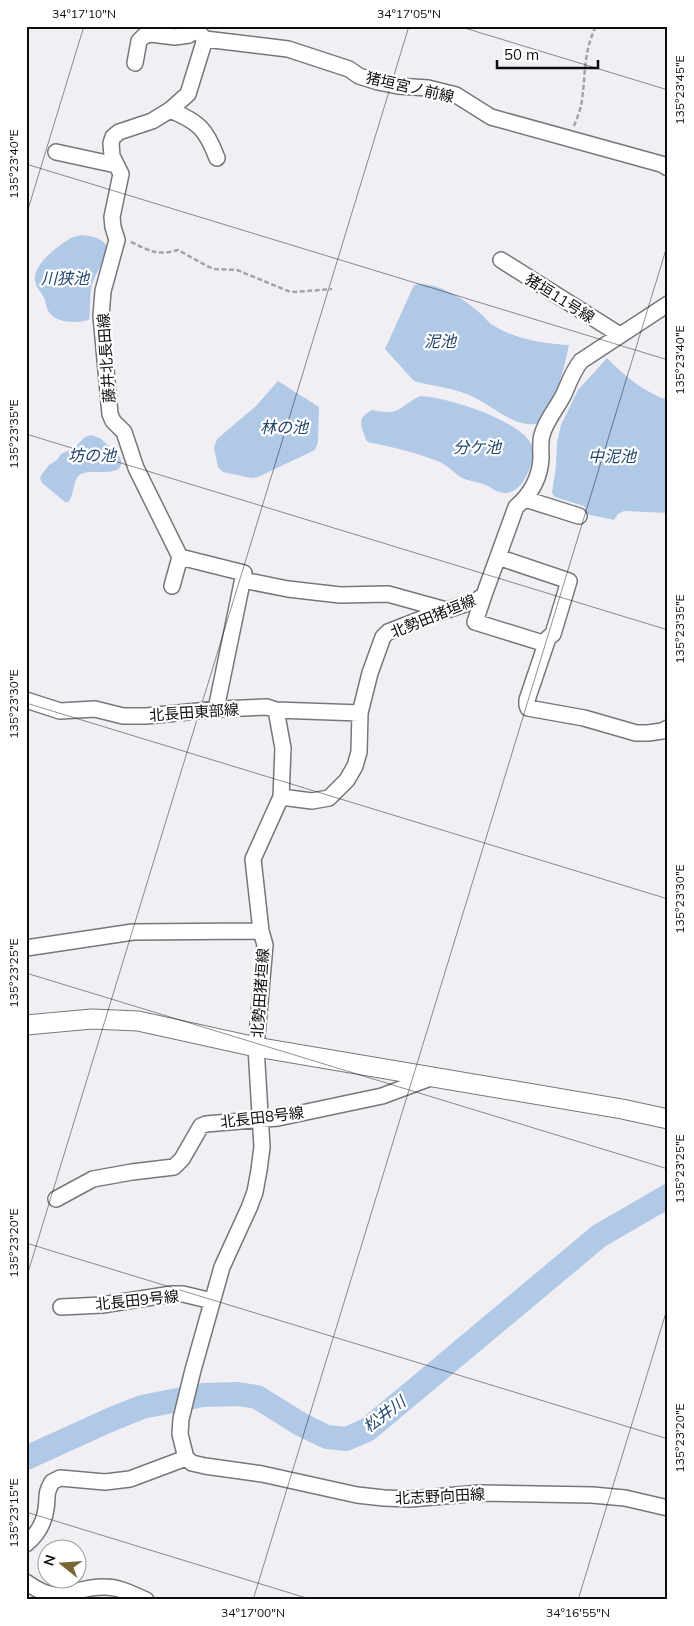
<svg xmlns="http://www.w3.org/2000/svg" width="694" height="1626" font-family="Mulish,'Noto Sans JP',sans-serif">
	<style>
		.water { fill: #b0c9e7 }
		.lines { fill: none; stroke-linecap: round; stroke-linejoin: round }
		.river { stroke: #b0c9e7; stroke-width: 24 }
		.minor-casing { stroke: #79767b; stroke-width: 18 }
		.tertiary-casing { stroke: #79767b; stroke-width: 21 }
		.path { stroke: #a6a3a7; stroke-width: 2.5; stroke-dasharray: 5 2.5; stroke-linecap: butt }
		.minor { stroke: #fff; stroke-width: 15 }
		.tertiary { stroke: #fff; stroke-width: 19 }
		.ticks { fill: none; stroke: #0c0b0d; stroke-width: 1; stroke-opacity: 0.45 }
		.labels { text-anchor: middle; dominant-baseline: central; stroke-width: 4.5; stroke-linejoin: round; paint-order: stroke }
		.street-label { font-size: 15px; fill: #0c0b0d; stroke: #fff }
		.water-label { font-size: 16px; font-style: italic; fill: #21446c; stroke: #fff }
		.neatline { fill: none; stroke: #0c0b0d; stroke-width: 2 }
		.ticks-label { font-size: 12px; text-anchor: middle; fill: #0c0b0d }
	</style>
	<rect width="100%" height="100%" fill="#f2eff4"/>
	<path class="water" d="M82 235C126 240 99 261 92 285 89 296 91 309 89 320 77 323 57 324 49 312 46 308 46 302 44 298 41 292 36 287 35 281 32 266 57 246 68 240 72 237 77 236 82 235Z
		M418 284C440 283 464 299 480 313 484 316 487 321 491 324 514 339 542 343 569 345 563 373 556 402 537 424 511 427 490 403 467 394 451 388 434 386 417 382L413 380 385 349 414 285Z
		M607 358C625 376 643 392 668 400V513L624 511 618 514 614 520 586 514V510L584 506 555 497 552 493 556 466 557 442 561 425 578 390Z
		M278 381 319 407 318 442 315 450 258 477 251 478 223 472 218 467 214 448 217 439 256 406Z
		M420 396C446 397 516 419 530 442 536 452 531 469 525 478 521 486 514 493 505 493 498 493 493 489 488 486 478 481 468 482 459 476 452 471 446 464 437 461 415 452 391 447 368 442L366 440C361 425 356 419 372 410 402 416 396 408 420 396Z
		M91 435 100 438 120 457C128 480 92 468 81 474 72 479 75 495 68 502H65L42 483 40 478 42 474 49 465 57 460 61 454 74 448 85 437Z"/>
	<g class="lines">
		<path class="river" d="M26 1458 112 1419 142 1407 203 1395 238 1394 257 1397 302 1425 327 1437 346 1439 367 1430 599 1236 668 1196"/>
		<g class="minor-casing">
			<path id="minor" d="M196 26 195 29 205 39 188 94 170 110 152 121 119 132 113 137 111 143 112 156 121 174 112 217 113 227 117 240 103 291 101 316 110 414 113 421 124 432 136 468 180 557 244 573 216 709
				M205 39 288 49 349 69 359 76 378 82 398 86 428 88 456 95 491 117 661 164 668 168
				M135 63 139 41 144 36 151 34 175 37 189 35 195 29
				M170 110C199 122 206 129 217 158
				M56 152 116 165
				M501 260 620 335
				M525 499 579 516
				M498 557 569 581 553 634 548 638 527 700V705L528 708 584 718 636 733H648L662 731 668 728
				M243 580 288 589 340 595 388 594 446 610
				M172 586 180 557
				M484 595 475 622 546 644
				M26 700 60 711 95 709 123 716H146L219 709 267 707 276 710 283 748 281 797
				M276 710 360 713
				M26 948 133 932 261 931
				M56 1199 93 1179 132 1172 174 1167 182 1159 201 1126 206 1124 278 1118 382 1096 433 1077
				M61 1307 102 1305 172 1294H183L212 1301
				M186 1458 192 1463 205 1466 262 1474 357 1495 384 1498 410 1499 480 1493 592 1495 625 1498 668 1508
				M26 1544C37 1535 44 1523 46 1509 48 1496 45 1494 52 1482L60 1478 105 1482 130 1479 186 1458 180 1434 181 1419 193 1370 222 1267 249 1208 255 1192 259 1170 262 1147 256 1047 265 945 261 931 253 859 281 797 312 801 329 798 347 780 355 766 359 752 360 713 370 673 383 637 388 632 424 618 477 600 484 595 516 507C531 494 540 478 541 458 541 450 540 442 542 435 546 420 557 408 564 394 569 382 573 371 581 361L668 304
				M26 1582C63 1609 69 1586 105 1587 120 1587 132 1594 146 1600"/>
		</g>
		<g class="tertiary-casing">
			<path id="tertiary" d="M26 1025 92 1019 138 1021 256 1047 622 1109 668 1119"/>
		</g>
		<path class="path" d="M574 126C577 118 581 109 582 100 586 71 583 54 596 26
			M131 242C150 251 157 256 178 250L209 267 215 269 237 270 288 291 295 292 332 289"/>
		<use href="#minor" class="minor"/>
		<use href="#tertiary" class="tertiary"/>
	</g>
	<path class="ticks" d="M458 26 668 90M26 164 668 360M26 216 84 26M26 434 668 630M26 703 668 899M26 973 668 1169M26 1243 668 1439M26 1279 409 26M26 1512 313 1600M253 1600 668 243M578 1600 668 1306"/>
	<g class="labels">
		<g class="street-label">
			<text transform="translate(410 87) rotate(13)">猪垣宮ノ前線</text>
			<text transform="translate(560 298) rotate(32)">猪垣11号線</text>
			<text transform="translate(106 358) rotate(-94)">藤井北長田線</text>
			<text transform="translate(433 616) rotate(-22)">北勢田猪垣線</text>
			<text transform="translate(194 712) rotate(-4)">北長田東部線</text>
			<text transform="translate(260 993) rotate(-86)">北勢田猪垣線</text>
			<text transform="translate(262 1117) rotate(-7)">北長田8号線</text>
			<text transform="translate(137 1300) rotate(-6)">北長田9号線</text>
			<text transform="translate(440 1496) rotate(-3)">北志野向田線</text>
		</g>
		<g class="water-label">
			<text x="65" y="278">川狭池</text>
			<text x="440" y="341">泥池</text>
			<text x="284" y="427">林の池</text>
			<text x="477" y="447">分ケ池</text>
			<text x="92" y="455">坊の池</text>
			<text x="612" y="456">中泥池</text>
			<text transform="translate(384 1414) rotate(-37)">松井川</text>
		</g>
	</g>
	<rect width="694" height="1626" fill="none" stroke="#ffffff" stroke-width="55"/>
	<g transform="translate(62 1564) rotate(287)"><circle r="24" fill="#ffffff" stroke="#9e9d9e"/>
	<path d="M0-4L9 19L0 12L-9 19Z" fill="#7b6635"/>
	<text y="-8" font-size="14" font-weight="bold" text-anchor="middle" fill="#0c0b0d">N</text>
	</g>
	<path d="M497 60v8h101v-8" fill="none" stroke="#0c0b0d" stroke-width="2.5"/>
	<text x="504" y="60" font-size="15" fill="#0c0b0d" stroke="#ffffff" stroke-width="4" paint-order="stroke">50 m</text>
	<rect x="28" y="28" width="638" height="1570" class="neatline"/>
	<g class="ticks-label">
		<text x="84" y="18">34°17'10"N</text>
		<text x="409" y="18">34°17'05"N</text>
		<text transform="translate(680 90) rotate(-90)" y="4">135°23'45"E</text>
		<text transform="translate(14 164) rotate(-90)" y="4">135°23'40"E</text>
		<text transform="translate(680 360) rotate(-90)" y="4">135°23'40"E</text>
		<text transform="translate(14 434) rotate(-90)" y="4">135°23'35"E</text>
		<text transform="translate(680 629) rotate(-90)" y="4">135°23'35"E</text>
		<text transform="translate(14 704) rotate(-90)" y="4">135°23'30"E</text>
		<text transform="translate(680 899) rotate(-90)" y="4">135°23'30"E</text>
		<text transform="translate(14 973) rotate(-90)" y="4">135°23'25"E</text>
		<text transform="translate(680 1169) rotate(-90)" y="4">135°23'25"E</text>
		<text transform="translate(14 1243) rotate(-90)" y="4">135°23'20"E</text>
		<text transform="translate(680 1438) rotate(-90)" y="4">135°23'20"E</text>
		<text transform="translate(14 1513) rotate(-90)" y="4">135°23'15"E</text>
		<text x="253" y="1617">34°17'00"N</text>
		<text x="578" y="1617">34°16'55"N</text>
	</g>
</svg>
